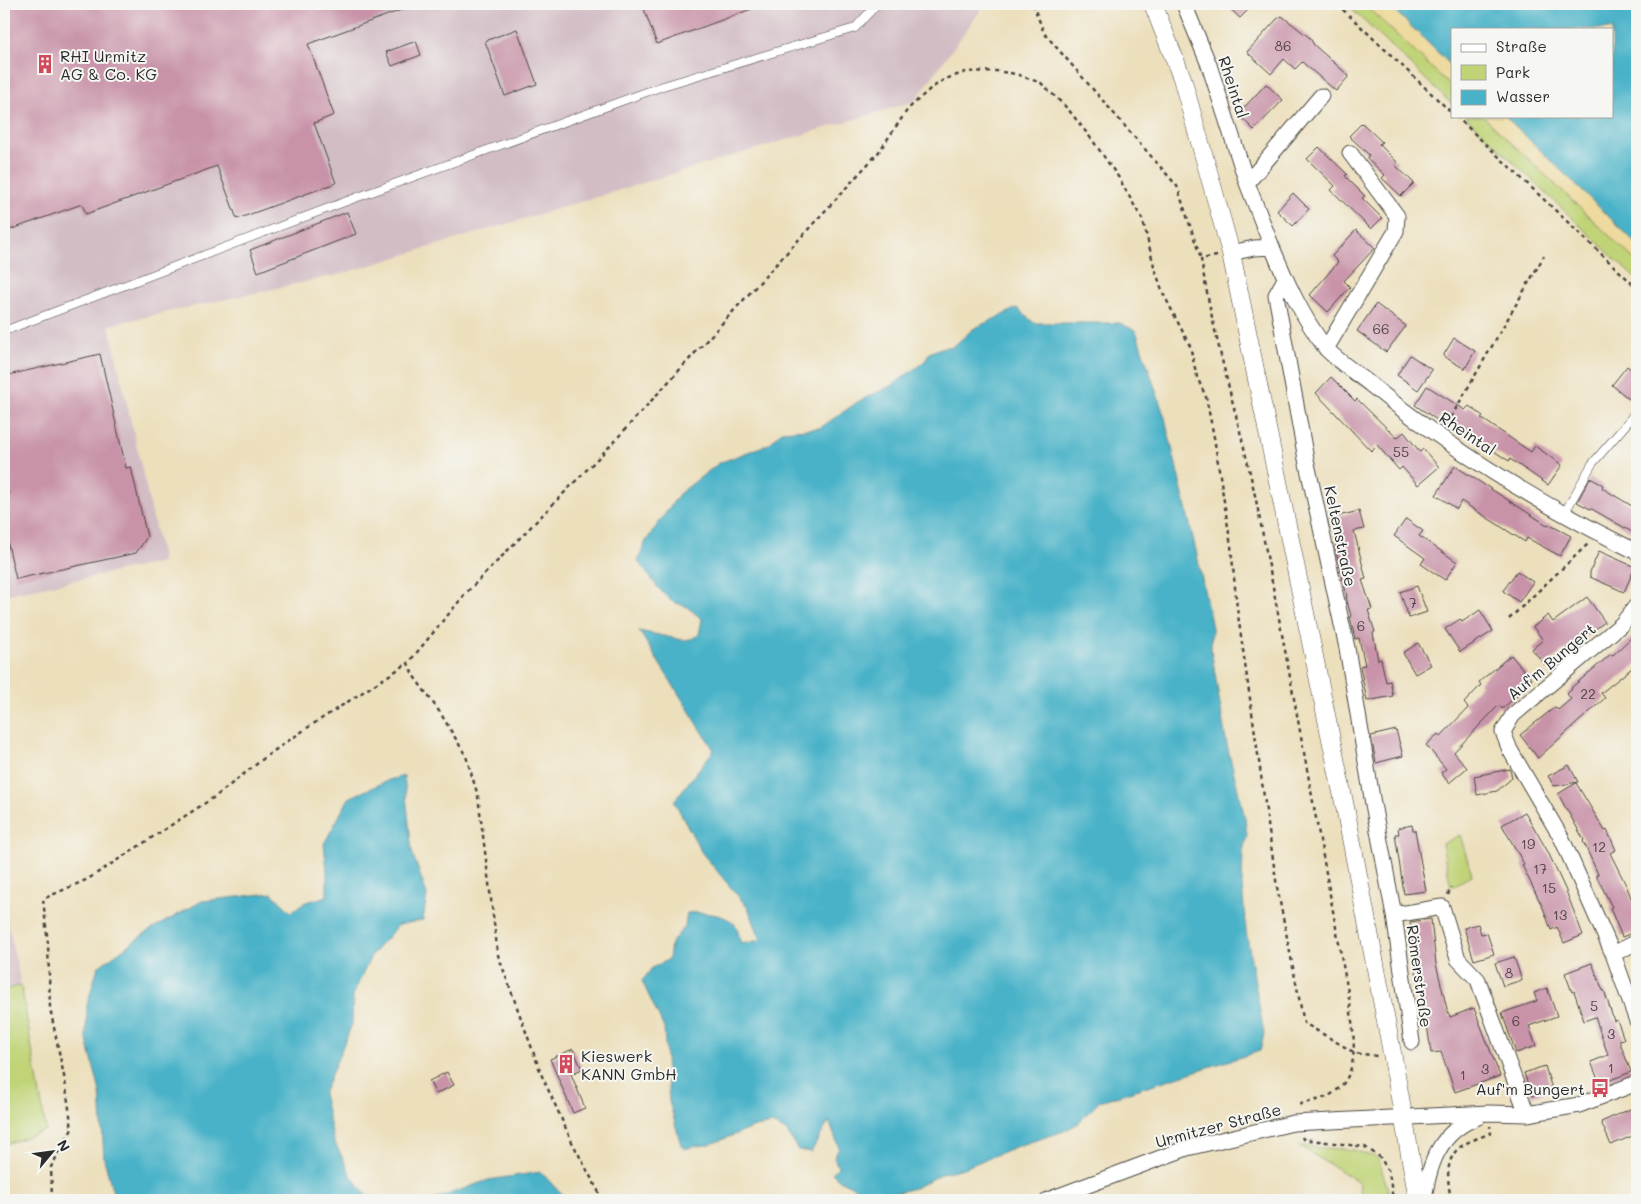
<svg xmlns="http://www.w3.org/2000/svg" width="1641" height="1204" font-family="Mali,sans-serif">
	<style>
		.industrial { fill: #d2bdc5 }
		.green { fill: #c0d477; stroke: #768051 }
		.sand { fill: #eeda9e; stroke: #8c8264 }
		.water { fill: #49b2c8; stroke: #3a6e7a }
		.building { fill: #c893a8 }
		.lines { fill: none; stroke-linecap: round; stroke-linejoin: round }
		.service-casing { stroke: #484641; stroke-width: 9 }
		.minor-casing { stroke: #484641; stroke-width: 17 }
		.tertiary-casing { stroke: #484641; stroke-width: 19 }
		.path { stroke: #484641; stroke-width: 2.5; stroke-dasharray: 4 4; stroke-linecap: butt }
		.service { stroke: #fff; stroke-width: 8 }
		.minor { stroke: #fff; stroke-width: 15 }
		.tertiary { stroke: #fff; stroke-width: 18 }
		.labels { text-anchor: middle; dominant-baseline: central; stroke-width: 4; stroke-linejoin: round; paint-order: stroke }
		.number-label { font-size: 14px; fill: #52454a }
		.poi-label { font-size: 16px; fill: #2b2b2b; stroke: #f6f6f2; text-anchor: start }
		.street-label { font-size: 16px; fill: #2b2b2b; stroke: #f6f6f2 }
	</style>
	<rect width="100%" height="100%" fill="#f6f6f2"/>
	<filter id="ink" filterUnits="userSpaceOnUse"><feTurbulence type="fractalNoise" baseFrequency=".02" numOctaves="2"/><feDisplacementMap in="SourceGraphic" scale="10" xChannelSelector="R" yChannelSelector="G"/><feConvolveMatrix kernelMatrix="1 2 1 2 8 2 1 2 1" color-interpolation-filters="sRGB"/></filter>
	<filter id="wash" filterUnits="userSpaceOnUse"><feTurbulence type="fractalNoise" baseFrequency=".0096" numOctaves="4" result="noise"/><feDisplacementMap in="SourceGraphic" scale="20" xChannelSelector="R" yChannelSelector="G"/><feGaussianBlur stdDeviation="1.12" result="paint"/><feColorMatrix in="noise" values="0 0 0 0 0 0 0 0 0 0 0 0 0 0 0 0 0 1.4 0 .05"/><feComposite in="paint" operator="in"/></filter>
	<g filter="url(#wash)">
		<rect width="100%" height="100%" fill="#ecdfbc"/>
		<path class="industrial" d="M4 4H985L915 101 341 274 109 325 163 562 4 595Z
			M4 904 21 985 4 990Z"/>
		<path class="green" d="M1346 4H1364L1452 87V104Z
			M1465 116H1483L1637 262V280Z
			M1460 835 1472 875 1451 887 1442 844Z
			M21 985 46 1130 4 1145V990Z
			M1299 1146 1354 1150 1378 1158 1388 1190 1389 1200H1362L1359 1182Z"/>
		<path class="sand" d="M1364 4H1388L1452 66V87Z
			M1483 116H1505L1637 244V262Z"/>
		<path class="water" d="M1388 4H1637V244L1505 116H1612V29H1452V66Z
			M1017 308 1034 323H1120L1136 331 1165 418 1197 555 1212 628 1211 649 1226 741 1245 818 1247 836 1243 851 1242 884 1246 931 1264 1034 1260 1051 1100 1101 1077 1124 1064 1131 1015 1147 964 1168 942 1173 917 1187 896 1193H866L841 1181 832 1173 838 1167 834 1158 839 1148 829 1121 811 1152 798 1150 786 1131 772 1124 755 1127 708 1145 695 1146 684 1149 681 1145 669 1101 664 1028 642 981 652 968 669 959 671 943 685 926 687 913C701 912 730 913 737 928 739 932 739 939 741 944L761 940 748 908 702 853 674 801 714 750 639 631 683 640 691 639 699 635 702 619 687 607 671 601 659 589 638 561 646 541 679 494 719 463 769 444 782 431 820 428 859 401 893 385 925 361 929 353 941 348 954 346 973 329Z
			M404 776 412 852 427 895 423 920 398 925 371 956 353 995 352 1024 323 1094 334 1141 352 1177 370 1200H115L104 1159 100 1092 86 1036 87 1005 98 967 147 932 202 901 272 893 291 912 303 903 327 896V871L324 844 349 798 389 780Z
			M541 1172 563 1196 565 1200H433L488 1180Z"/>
		<g id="blocks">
			<path class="building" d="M4 4H415V5L308 44 334 115 314 123 336 183 237 219 217 166 86 214 82 204 4 232Z
				M642 4H761L762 5 657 44Z
				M1225 4H1254L1240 18Z
				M1282 16 1310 38 1314 45 1349 76 1336 91 1302 62 1295 69 1284 59 1271 74 1247 52 1277 19Z
				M517 29 537 84 505 96 485 41Z
				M416 41 421 55 392 66 386 52Z
				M1266 84 1283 100 1254 130 1238 114Z
				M1362 123 1382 142 1379 144 1397 162 1395 165 1414 183 1401 196 1382 178 1385 175 1367 158 1369 155 1349 136Z
				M1319 147 1347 174 1345 176 1365 196 1362 198 1382 218 1371 229 1331 190 1335 186 1307 159Z
				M1293 193 1309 209 1293 226 1277 211Z
				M347 212 356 234 258 272 250 250Z
				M1356 230 1375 248 1344 281 1350 287 1328 312 1310 295 1338 262 1332 256Z
				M1376 304 1406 326 1386 352 1357 331Z
				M1454 338 1475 351 1465 369 1443 356Z
				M100 354 126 468 131 467 147 537 136 553 16 579 4 527V496L9 495 4 473V376Z
				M1410 355 1432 370 1418 390 1397 375Z
				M1627 366 1637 374V389L1629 399 1612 385Z
				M1331 377 1355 401 1357 399 1397 438 1404 432 1420 452 1423 449 1439 467 1418 485 1402 467 1399 470 1377 445 1371 451 1316 393Z
				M1427 386 1465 410 1469 406 1483 416 1481 418 1531 452 1535 446 1562 465 1548 485 1510 459 1509 461 1474 438 1442 413 1437 420 1415 405Z
				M1455 466 1547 525 1548 524 1571 536 1560 556 1527 538 1525 542 1461 501 1457 509 1436 495Z
				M1590 478 1603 485 1602 488 1637 509V524L1632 532 1590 508V509L1577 502Z
				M1359 511 1364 529 1354 531 1366 579 1362 580 1372 609 1368 610 1375 632 1373 633 1378 660 1381 659 1386 682 1390 681 1393 696 1367 701 1360 666 1365 665 1359 638 1355 639 1350 616H1351L1346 597H1347L1335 546 1338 545 1330 518Z
				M1406 519 1423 531 1419 536 1457 562 1445 580 1421 564 1425 558 1394 536Z
				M1599 551 1635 567 1624 592 1590 577V572Z
				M1517 571 1533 582 1519 602 1503 591Z
				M1417 586 1427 612 1409 618 1400 592Z
				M1587 597 1605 622 1580 640 1579 639 1545 665 1532 649 1543 640 1533 627 1548 615 1553 622Z
				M1480 610 1493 631 1460 652 1445 629 1460 619 1462 622Z
				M1637 632V664L1601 693 1605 698 1538 758 1520 735 1555 707 1558 710 1571 699 1567 694 1572 689 1571 688 1611 654 1613 655Z
				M1418 643 1431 665 1415 674 1403 653Z
				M1511 655 1531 679V683L1502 709 1499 705 1454 752 1467 768 1449 783 1441 773 1446 769 1426 745 1438 734 1440 737 1468 708 1464 703 1481 685 1479 682Z
				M1396 730 1403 756 1376 763 1371 736Z
				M1569 765 1578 782 1554 786 1548 776Z
				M1510 769 1512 778 1497 791 1477 795 1474 776Z
				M1576 783 1605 831 1607 830 1616 850 1610 853 1627 887 1637 914V931L1622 937 1610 908 1612 907 1596 875 1598 874 1583 841 1584 840 1558 794Z
				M1525 812 1548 852 1566 891 1583 935 1564 943 1557 927 1551 930 1544 910 1522 865 1524 864 1502 825Z
				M1412 825 1413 830H1415L1426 891 1404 894 1395 834H1399L1398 828Z
				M1431 919 1436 964 1448 1013H1449L1450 1017 1474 1008 1500 1076 1455 1092 1441 1052 1431 1053 1426 1017 1414 962 1410 922Z
				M1478 924 1481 934 1487 933 1494 954 1474 960 1464 928Z
				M1514 957 1522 980 1503 986 1495 963Z
				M1592 963 1603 991 1604 990 1614 1021 1617 1020 1624 1039 1619 1040 1631 1072 1600 1084 1591 1062 1608 1055 1595 1017 1584 1021 1574 991 1572 992 1565 973Z
				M1547 988 1557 1016 1529 1026 1536 1046 1516 1053 1502 1013 1537 1001 1534 993Z
				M573 1049 582 1069 571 1074 585 1108 573 1113 550 1059Z
				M1545 1066 1552 1089 1532 1096 1524 1073Z
				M447 1072 454 1085 436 1094 429 1081Z
				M1637 1106V1134L1611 1145 1601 1122Z"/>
		</g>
	</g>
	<g filter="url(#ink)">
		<use href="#blocks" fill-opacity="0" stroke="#484641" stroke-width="1"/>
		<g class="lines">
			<g class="service-casing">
				<path id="service" d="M4 331 347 201 663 86 855 28 877 4
					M1564 514 1592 464 1629 421 1637 408"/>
			</g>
			<g class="minor-casing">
				<path id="minor" d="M1184 4 1209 65 1247 183 1272 247
					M1247 183 1321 96
					M1231 253 1254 248 1272 247C1286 281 1302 317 1325 347 1333 358 1359 375 1371 385 1453 451 1543 506 1637 552
					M1285 279 1276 295 1306 459 1347 648 1373 804 1394 915 1412 1042
					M1326 349 1396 231 1397 216 1350 153
					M1637 605 1622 624 1513 715 1503 732 1510 750 1562 839 1613 954 1637 1021
					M1394 915 1442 907 1458 959 1478 980 1527 1114
					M1613 954 1637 942
					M1048 1200 1187 1148 1293 1123 1489 1113 1527 1114 1579 1105 1637 1083
					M1424 1200C1429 1163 1440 1131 1478 1117"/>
			</g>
			<g class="tertiary-casing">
				<path id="tertiary" d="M1153 4 1182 78 1231 253 1346 812 1393 1058 1418 1200"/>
			</g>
			<path class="path" d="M1033 4 1044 33 1177 186 1201 259
				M1337 4 1452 113
				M1456 116 1637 288
				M1217 256 1201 259C1214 342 1240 422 1257 505 1290 671 1319 837 1350 1003 1353 1034 1363 1076 1330 1095 1322 1100 1310 1101 1301 1104L1299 1108
				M1447 424 1544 256
				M1509 619 1589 543
				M1448 895 1451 887
				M1302 1137 1303 1139 1365 1147 1380 1157 1389 1172 1393 1200
				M52 1200 51 1167 72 1129 65 1081 50 1008 48 944 43 899 88 879 216 796 268 755 307 728 408 663
				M603 1200 572 1142 542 1076 498 955 478 796 466 756 441 714 413 675 408 663 467 592 608 448 878 153 908 109 930 89 945 79 966 72 996 71 1016 74 1041 83 1068 109 1093 141 1119 178 1143 221 1154 266 1163 293 1190 346 1197 377 1206 397 1214 437 1231 546 1237 608 1277 887 1304 1023 1355 1053 1377 1056
				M1451 1200C1448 1183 1444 1161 1459 1148 1467 1141 1482 1137 1491 1133L1490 1126"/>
			<use href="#service" class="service"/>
			<use href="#minor" class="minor"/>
			<use href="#tertiary" class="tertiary"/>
		</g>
	</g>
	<defs>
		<g id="building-bare" transform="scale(1.5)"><path d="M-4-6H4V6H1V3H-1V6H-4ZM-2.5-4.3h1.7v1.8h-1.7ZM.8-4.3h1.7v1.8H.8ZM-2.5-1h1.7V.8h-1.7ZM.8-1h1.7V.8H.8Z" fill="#d1495b" stroke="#f6f6f2" stroke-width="2.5" paint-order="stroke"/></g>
		<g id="bus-bare" transform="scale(1.5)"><path d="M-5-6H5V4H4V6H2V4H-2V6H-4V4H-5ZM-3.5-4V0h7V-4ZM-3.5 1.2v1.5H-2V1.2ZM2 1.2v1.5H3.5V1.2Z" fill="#d1495b" stroke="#f6f6f2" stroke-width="2.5" paint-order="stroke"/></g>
	</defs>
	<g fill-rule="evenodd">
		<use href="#building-bare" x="45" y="64"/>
		<use href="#building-bare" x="566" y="1064"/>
		<use href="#bus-bare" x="1600" y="1088"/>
	</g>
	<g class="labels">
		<g class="number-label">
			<text x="1283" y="45">86</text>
			<text x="1381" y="328">66</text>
			<text x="1401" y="451">55</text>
			<text x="1413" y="602">7</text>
			<text x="1361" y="625">6</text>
			<text x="1588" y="693">22</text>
			<text x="1528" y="843">19</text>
			<text x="1599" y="846">12</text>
			<text x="1540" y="868">17</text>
			<text x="1549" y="887">15</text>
			<text x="1560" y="914">13</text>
			<text x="1509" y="972">8</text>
			<text x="1594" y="1005">5</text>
			<text x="1516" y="1020">6</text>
			<text x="1611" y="1033">3</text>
			<text x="1611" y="1067">1</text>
			<text x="1485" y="1068">3</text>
			<text x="1463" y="1074">1</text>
		</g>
		<g class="poi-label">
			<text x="60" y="55">RHI Urmitz<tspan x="60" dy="18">AG &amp; Co. KG</tspan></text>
			<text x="581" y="1055">Kieswerk<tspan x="581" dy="18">KANN GmbH</tspan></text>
			<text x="1585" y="1088" text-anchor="end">Auf'm Bungert</text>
		</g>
		<g class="street-label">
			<text transform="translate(1234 87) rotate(72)">Rheintal</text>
			<text transform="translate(1468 433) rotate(34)">Rheintal</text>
			<text transform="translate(1341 536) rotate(78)">Keltenstraße</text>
			<text transform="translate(1551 661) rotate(-40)">Auf'm Bungert</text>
			<text transform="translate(1420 976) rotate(82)">Römerstraße</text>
			<text transform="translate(1218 1125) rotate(-15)">Urmitzer Straße</text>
		</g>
	</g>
	<rect width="1641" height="1204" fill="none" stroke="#f6f6f2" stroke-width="20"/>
	<rect x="1451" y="28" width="162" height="90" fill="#f6f6f2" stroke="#a5a5a2"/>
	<rect x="1461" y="44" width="25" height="8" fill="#ffffff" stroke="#a5a5a2"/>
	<text x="1496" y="52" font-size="15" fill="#2b2b2b">Straße</text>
	<rect x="1461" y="65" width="25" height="15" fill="#c0d477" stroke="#a5a5a2"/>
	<text x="1496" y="78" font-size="15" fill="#2b2b2b">Park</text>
	<rect x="1461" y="90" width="25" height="15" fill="#49b2c8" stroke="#a5a5a2"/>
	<text x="1496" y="102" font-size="15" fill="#2b2b2b">Wasser</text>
	<g transform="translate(52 1152) rotate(61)" stroke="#f6f6f2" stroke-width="4" paint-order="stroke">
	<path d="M0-4L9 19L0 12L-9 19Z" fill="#2b2b2b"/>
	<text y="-8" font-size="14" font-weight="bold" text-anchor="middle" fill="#2b2b2b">N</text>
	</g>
</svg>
